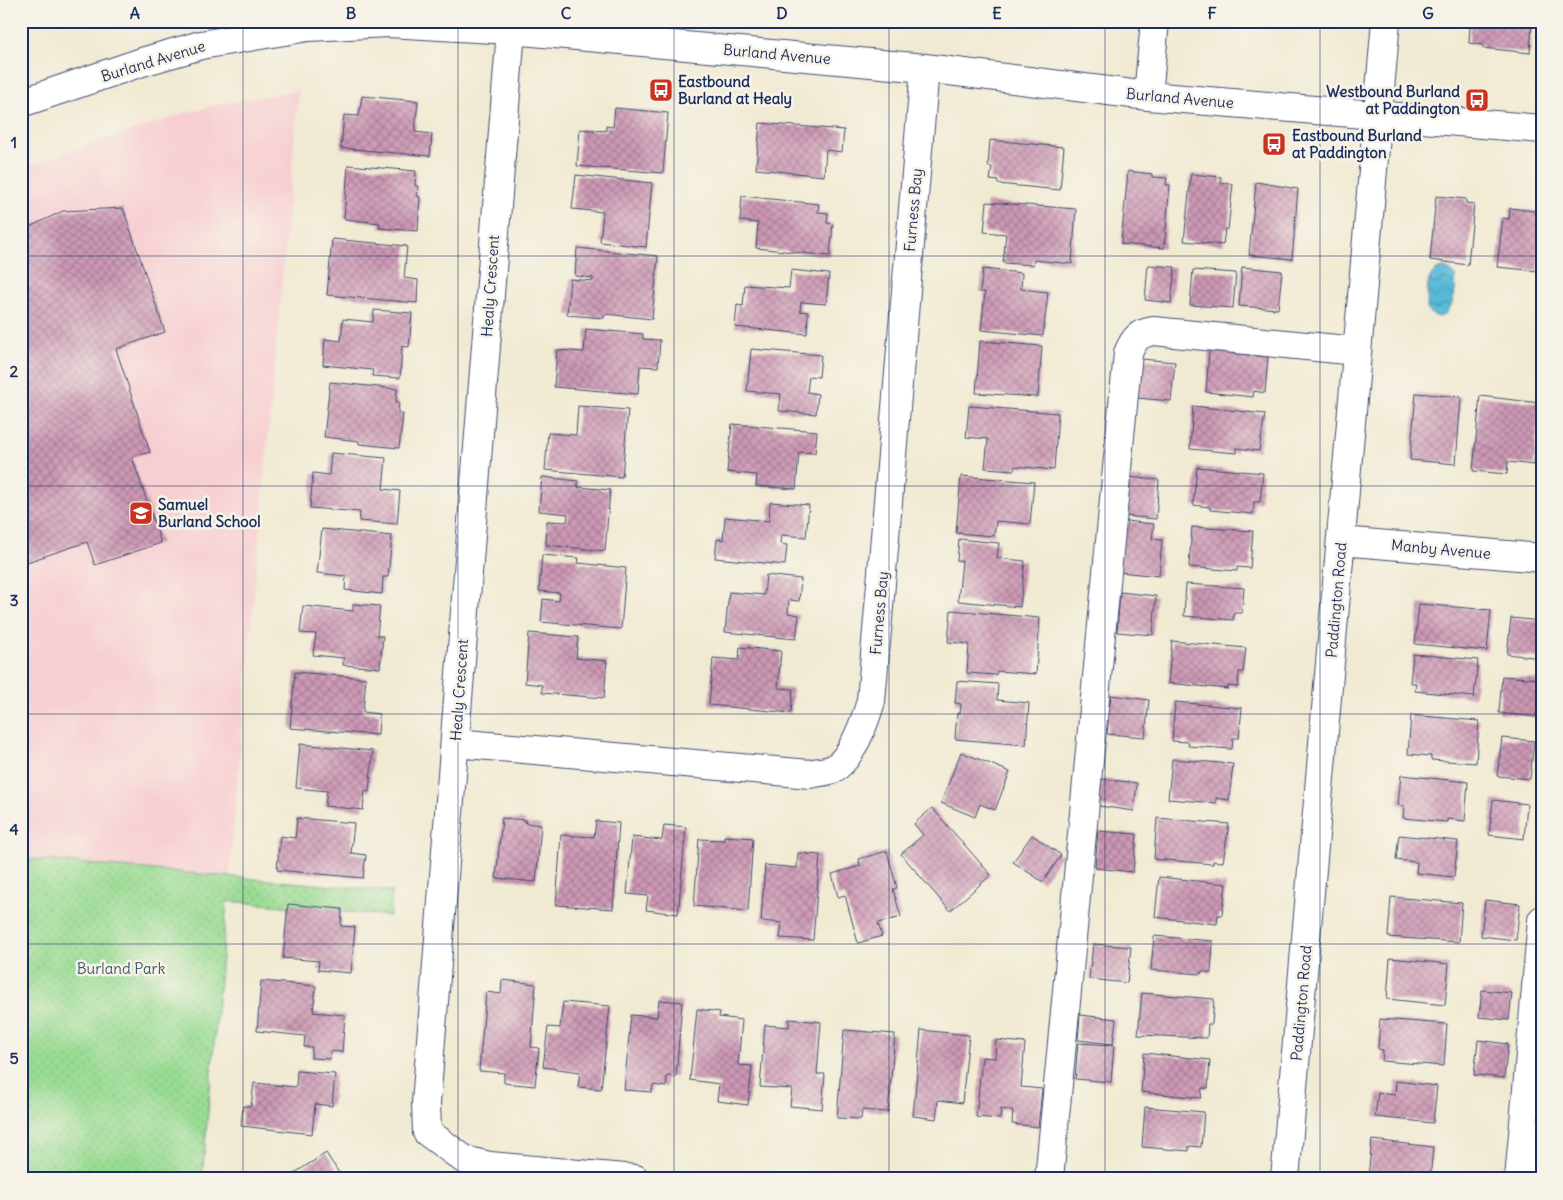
<svg xmlns="http://www.w3.org/2000/svg" width="1563" height="1200" font-family="Delius,sans-serif">
	<style>
		.built { fill: #f7cfd2 }
		.grass { fill: url(#grass-dots); stroke: #5a8578 }
		.water { fill: url(#water-waves); stroke: #3a749a }
		.building { fill: url(#building-cross-hatch) }
		.lines { fill: none; stroke-linecap: round; stroke-linejoin: round }
		.minor-casing { stroke: #3b4b70; stroke-width: 30 }
		.minor { stroke: #fff; stroke-width: 28 }
		.grid { fill: none; stroke: #1b2f5e; stroke-width: 1; stroke-opacity: 0.55 }
		.labels { text-anchor: middle; dominant-baseline: central; stroke-width: 5; stroke-linejoin: round; paint-order: stroke }
		.street-label { font-size: 15px; fill: #1b2f5e; stroke: #f7f3e8 }
		.poi-label { font-size: 15px; font-weight: bold; fill: #1b2f5e; stroke: #f7f3e8; text-anchor: start }
		.park-label { font-size: 15px; fill: #3a5a6b; stroke: #f7f3e8 }
		.neatline { fill: none; stroke: #1b2f5e; stroke-width: 2 }
		.grid-label { font-size: 16px; text-anchor: middle; font-weight: bold; fill: #1b2f5e }
	</style>
	<defs>
		<pattern id="grass-dots" width="8" height="8" patternUnits="userSpaceOnUse" patternTransform="scale(1.25)"><rect width="8" height="8" fill="#98db92"/><path d="M2 2h.1M6 6h.1" fill="none" stroke="#82bc80" stroke-width="1.8" stroke-linecap="round"/></pattern>
		<pattern id="water-waves" width="16" height="10" patternUnits="userSpaceOnUse" patternTransform="scale(1.25)"><rect width="16" height="10" fill="#59b9d7"/><path d="M0 5q4-4 8 0t8 0" fill="none" stroke="#4997b2"/></pattern>
		<pattern id="building-cross-hatch" width="8" height="8" patternUnits="userSpaceOnUse" patternTransform="scale(1.25)"><rect width="8" height="8" fill="#ce99b5"/><path d="M0 0l8 8M0 8l8-8" fill="none" stroke="#a67d96"/></pattern>
	</defs>
	<rect width="100%" height="100%" fill="#f7f3e8"/>
	<filter id="ink" filterUnits="userSpaceOnUse"><feTurbulence type="fractalNoise" baseFrequency=".02" numOctaves="2"/><feDisplacementMap in="SourceGraphic" scale="10" xChannelSelector="R" yChannelSelector="G"/><feConvolveMatrix kernelMatrix="1 2 1 2 8 2 1 2 1" color-interpolation-filters="sRGB"/></filter>
	<filter id="wash" filterUnits="userSpaceOnUse"><feTurbulence type="fractalNoise" baseFrequency=".0096" numOctaves="4" result="noise"/><feDisplacementMap in="SourceGraphic" scale="20" xChannelSelector="R" yChannelSelector="G"/><feGaussianBlur stdDeviation="1.12" result="paint"/><feColorMatrix in="noise" values="0 0 0 0 0 0 0 0 0 0 0 0 0 0 0 0 0 1.4 0 .05"/><feComposite in="paint" operator="in"/></filter>
	<g filter="url(#wash)">
		<rect width="100%" height="100%" fill="#f1ead3"/>
		<path class="built" d="M299 90 229 877 21 858V168L182 114 221 104Z"/>
		<path class="grass" d="M21 858 392 891 390 916 227 901 202 1179H21Z"/>
		<path class="water" d="M1444 268C1448 269 1452 271 1454 274 1460 285 1449 336 1427 309 1428 292 1424 270 1444 268Z"/>
		<g id="blocks">
			<path class="building" d="M1473 21H1532L1530 53 1483 48V45L1469 43 1470 27H1473Z
				M362 96 418 101 415 132 432 134 430 156 341 148 344 115 359 116Z
				M615 108 668 113 663 173 577 166 580 129 606 131V126L613 127Z
				M760 123 844 130 842 152 826 150 824 176 756 169Z
				M990 140 1064 147 1060 190 998 184V181L990 180 992 167 988 166Z
				M348 165 416 171 415 186H418L417 196 420 197 418 231 379 228 380 223 344 219Z
				M1128 171 1152 174V177L1167 178 1166 185H1170L1164 248 1121 244Z
				M1191 174 1221 177V183L1233 184 1228 229H1225L1223 245 1184 241Z
				M576 175 652 183 646 247 600 242 603 212 572 209Z
				M1256 182 1298 189 1292 259 1249 255Z
				M742 196 819 204 818 212 828 213 827 223 833 224 830 256 756 248 758 223 740 221Z
				M1436 196 1466 199V203L1474 204 1468 265 1430 260Z
				M987 202 1076 209 1072 264 1034 260 1033 265 1003 263 1006 234 984 232Z
				M123 208 165 332 116 349 150 452 132 457 161 543 95 565 87 542 21 564V231L63 211Z
				M1510 208 1542 212 1538 271 1497 267 1503 218 1509 219Z
				M332 239 407 246 404 278 418 280 417 303 327 295Z
				M577 248 658 256 652 319 605 314 604 318 567 315 570 279 593 281V278L575 276Z
				M1148 265 1175 267 1171 303 1145 300Z
				M1242 267 1282 271 1278 309 1239 306Z
				M983 269 1022 273 1021 289 1048 292 1043 336 981 330 985 292H980Z
				M791 270 829 274 826 304 801 302 800 311 808 312 807 334 735 327 737 305 743 306 745 285 789 288Z
				M1193 270 1236 273 1233 308 1190 305Z
				M374 310 412 313 409 347 402 346 400 378 372 376 373 370 323 365 325 339 341 341 343 319 373 322Z
				M586 329 643 334V339L660 340 658 367 640 366 638 394 554 387 557 350 584 352Z
				M980 341 1042 346 1038 397 976 393Z
				M751 349 821 355 819 377 809 376 807 392 818 394 816 414 779 411 781 394 747 391Z
				M1209 351 1268 357 1265 393 1254 391 1253 397 1206 392Z
				M1141 359 1175 362 1171 401 1137 398Z
				M330 382 397 389 396 402H399L398 414H403L399 448 359 444V441L324 437Z
				M1416 393 1461 397 1456 464 1410 460Z
				M1480 396 1540 403 1534 465 1508 462 1507 474 1473 471Z
				M578 406 628 410 622 477 545 470 548 433 576 435Z
				M969 406 1058 413 1054 470 1015 466 1014 470 985 468 988 439 966 437Z
				M1193 406 1265 414 1259 451 1237 448V453L1190 449Z
				M732 424 817 431 815 453 799 452 796 489 756 486 757 475 727 472Z
				M331 453 386 458 383 489 400 491 397 524 359 521 360 512 310 508 313 473 329 475Z
				M1197 467 1263 473 1260 502H1254L1253 514 1210 510V507L1193 505Z
				M961 476 1034 482 1030 524 996 521 994 536 956 533Z
				M542 477 578 481V487L610 490 605 551 546 545 547 521 567 522 568 514 539 511Z
				M1128 477 1159 480 1156 519 1125 516Z
				M770 502 809 505 806 537 781 535 780 544 787 545 785 565 715 558 717 539 723 540 725 517 769 521Z
				M1125 521 1154 524 1152 539 1162 540 1159 576 1119 572Z
				M1192 527 1253 531 1250 568 1237 567V571L1189 567Z
				M322 529 392 536 388 577H383L382 594 345 590 346 576 317 573Z
				M959 539 999 543 997 558 1025 561 1020 607 958 601 962 561H957Z
				M542 555 579 558 578 563 626 568 621 629 541 622 543 599 559 601 560 593 539 591Z
				M766 575 801 579 799 601 789 600 788 613 799 615 796 639 725 632 729 592 764 595Z
				M1186 584 1244 588 1242 613H1234L1233 620 1184 616Z
				M1120 592 1156 596 1153 635 1117 632Z
				M353 604 380 606 377 636H383L380 668 343 665 344 658 313 655 316 634 300 633 303 606 353 611Z
				M1419 604 1491 610 1487 651 1415 644Z
				M951 610 1040 618 1036 674 997 671 996 675 967 673 969 644 948 642Z
				M1511 618 1542 621 1541 658 1507 654Z
				M529 633 578 637 576 658 607 661 604 698 542 693V685L525 683Z
				M1172 641 1246 648 1243 672H1239L1238 687 1228 686V689L1168 683Z
				M740 647 781 651 778 688 793 689 791 713 709 705 713 658 739 660Z
				M1413 654 1478 660 1474 697 1415 691 1416 683H1410Z
				M295 672 366 678 363 712 379 714 378 735 290 728Z
				M1502 676 1540 679 1536 717 1499 713Z
				M957 681 998 684 997 700 1029 703 1026 745 955 739 957 713 960 714 961 704 955 703Z
				M1111 695 1149 700 1145 737 1107 734Z
				M1175 702 1242 708 1239 738H1233L1232 749 1188 746 1189 742 1172 741Z
				M1411 715 1479 721 1476 763 1431 760V756L1408 754Z
				M1502 738 1534 741 1530 779 1497 776Z
				M300 744 373 751 369 792 365 791 363 810 325 806 327 791 296 788Z
				M961 752 1010 772 995 810 980 804 975 817 941 803Z
				M1172 759 1233 764 1229 800 1216 798V803L1168 799Z
				M1401 775 1468 782 1465 821 1447 819V822L1403 818 1404 806 1398 805Z
				M1102 779 1137 783 1134 811 1099 806Z
				M1493 800 1527 804 1524 839 1489 835Z
				M932 808 991 875 950 911 901 854 923 835 914 824Z
				M297 818 354 823 351 853 366 855 363 878 277 870 280 836 295 838Z
				M502 818 526 820 525 823 541 825 536 882 496 878Z
				M1157 818 1229 824 1223 862 1213 861V864L1154 859Z
				M596 821 619 823 613 909 556 905 561 835 594 837Z
				M664 825 686 827 678 914 646 910 648 896 627 894 632 837 662 840Z
				M1098 831 1137 834 1133 872 1095 868Z
				M1032 835 1061 855 1043 882 1013 862Z
				M1399 835 1458 841 1454 877 1416 873 1417 862 1396 860Z
				M724 836 753 838 748 911 694 906 699 839 724 840Z
				M887 851 897 888 893 889 901 917 878 923 882 936 858 943 845 895 838 897 832 874 860 866 859 859Z
				M798 853 820 855 813 940 780 938 782 923 761 921 765 865 797 868Z
				M1159 877 1226 884 1222 915H1218L1217 924 1155 917Z
				M1391 897 1462 903 1459 942 1388 937Z
				M1485 900 1520 904 1516 940 1481 936Z
				M288 904 342 909 341 926 355 927 351 973 318 970 319 961 283 958Z
				M1154 936 1213 941 1211 973 1202 971 1201 974 1151 970Z
				M1093 944 1131 947 1127 983 1089 979Z
				M1390 958 1449 964 1445 1005 1387 999Z
				M502 980 536 984 531 1047 539 1048 535 1086 504 1083V1073L479 1071 486 992 501 994Z
				M261 981 316 986 313 1012 345 1015 342 1052 330 1051V1059L311 1058 312 1047H304L305 1036 257 1031Z
				M1482 990 1512 993 1509 1020 1479 1017Z
				M1142 993 1214 999 1212 1024H1208L1207 1038 1138 1035Z
				M659 1000 682 1002 676 1077 667 1076 666 1087 653 1085 652 1092 624 1090 631 1015 657 1017Z
				M563 1002 610 1006 601 1089 578 1087 580 1072 543 1067 548 1027 560 1028Z
				M697 1009 720 1012 719 1017 742 1020 738 1065 752 1066 748 1105 717 1101 719 1084 690 1080Z
				M1080 1015 1116 1019 1113 1044 1078 1040Z
				M789 1019 821 1022 817 1074H825L822 1109 790 1106 792 1089 760 1087 765 1025 789 1027Z
				M1380 1019 1447 1024 1444 1066 1382 1061 1383 1050 1378 1049Z
				M844 1030 895 1034 888 1112 862 1110 861 1119 837 1118Z
				M921 1030 969 1035 962 1103 938 1100 936 1119 913 1116Z
				M996 1040 1025 1043 1021 1087 1042 1089 1038 1127 1012 1124 1013 1111 1001 1109 1000 1119 976 1117 982 1057 995 1058Z
				M1478 1040 1508 1044 1504 1078 1474 1075Z
				M1078 1043 1114 1045 1111 1082 1075 1079Z
				M1144 1053 1210 1060 1208 1088H1202L1201 1098 1141 1092Z
				M297 1071 335 1074 332 1106 315 1104 312 1134 241 1126 243 1106H251L254 1083 296 1087Z
				M1396 1081 1437 1086 1433 1123 1375 1117 1378 1093 1395 1095Z
				M1145 1107 1204 1112 1201 1147 1189 1146V1151L1142 1147Z
				M1372 1140 1433 1147 1430 1179 1368 1177Z
				M326 1153 343 1179H296L293 1174Z"/>
		</g>
	</g>
	<g filter="url(#ink)">
		<use href="#blocks" fill-opacity="0" stroke="#3b4b70" stroke-width="1"/>
		<g class="lines">
			<g class="minor-casing">
				<path id="minor" d="M511 30 426 1103 427 1132 465 1160 490 1166 635 1179
					M1148 96 1155 21
					M21 103 142 62 201 45 308 27 388 23 511 30 925 68 1148 96 1542 129
					M1341 541 1542 558
					M455 743 810 774C816 772 827 772 833 769 852 759 865 721 871 701L925 68
					M1049 1179 1128 353C1134 339 1138 333 1154 331L1357 351
					M1285 1179 1386 21
					M1519 1179 1542 920"/>
			</g>
			<use href="#minor" class="minor"/>
		</g>
	</g>
	<path class="grid" d="M243 21V1179M458 21V1179M674 21V1179M889 21V1179M1105 21V1179M1320 21V1179M21 256H1542M21 486H1542M21 714H1542M21 944H1542"/>
	<defs>
		<g id="bus-square" transform="scale(1.25)"><rect x="-9" y="-9" width="18" height="18" rx="4" fill="#c8321e" stroke="#f7f3e8"/><path d="M-5-6H5V4H4V6H2V4H-2V6H-4V4H-5ZM-3.5-4V0h7V-4ZM-3.5 1.2v1.5H-2V1.2ZM2 1.2v1.5H3.5V1.2Z" fill="#fff"/></g>
		<g id="school-square" transform="scale(1.25)"><rect x="-9" y="-9" width="18" height="18" rx="4" fill="#c8321e" stroke="#f7f3e8"/><path d="M0-5L7-2L0 1L-7-2ZM-4 1L0 2.5L4 1V4Q0 6-4 4Z" fill="#fff"/></g>
	</defs>
	<g fill-rule="evenodd">
		<use href="#bus-square" x="661" y="90"/>
		<use href="#bus-square" x="1477" y="100"/>
		<use href="#bus-square" x="1274" y="144"/>
		<use href="#school-square" x="141" y="513"/>
	</g>
	<g class="labels">
		<g class="street-label">
			<text transform="translate(777 54) rotate(5)">Burland Avenue</text>
			<text transform="translate(153 61) rotate(-17)">Burland Avenue</text>
			<text transform="translate(1180 98) rotate(5)">Burland Avenue</text>
			<text transform="translate(913 210) rotate(-85)">Furness Bay</text>
			<text transform="translate(490 286) rotate(-86)">Healy Crescent</text>
			<text transform="translate(1441 549) rotate(5)">Manby Avenue</text>
			<text transform="translate(1336 600) rotate(-85)">Paddington Road</text>
			<text transform="translate(879 613) rotate(-85)">Furness Bay</text>
			<text transform="translate(459 690) rotate(-86)">Healy Crescent</text>
			<text transform="translate(1301 1003) rotate(-85)">Paddington Road</text>
		</g>
		<g class="poi-label">
			<text x="678" y="81">Eastbound<tspan x="678" dy="17">Burland at Healy</tspan></text>
			<text x="1460" y="91" text-anchor="end">Westbound Burland<tspan x="1460" dy="17">at Paddington</tspan></text>
			<text x="1292" y="135">Eastbound Burland<tspan x="1292" dy="17">at Paddington</tspan></text>
			<text x="158" y="504">Samuel<tspan x="158" dy="17">Burland School</tspan></text>
		</g>
		<g class="park-label">
			<text x="121" y="968">Burland Park</text>
		</g>
	</g>
	<rect width="1563" height="1200" fill="none" stroke="#f7f3e8" stroke-width="55"/>
	<rect x="28" y="28" width="1508" height="1144" class="neatline"/>
	<g class="grid-label">
		<text x="135" y="19">A</text>
		<text x="351" y="19">B</text>
		<text x="566" y="19">C</text>
		<text x="782" y="19">D</text>
		<text x="997" y="19">E</text>
		<text x="1212" y="19">F</text>
		<text x="1428" y="19">G</text>
		<text x="14" y="148">1</text>
		<text x="14" y="377">2</text>
		<text x="14" y="606">3</text>
		<text x="14" y="835">4</text>
		<text x="14" y="1064">5</text>
	</g>
</svg>
